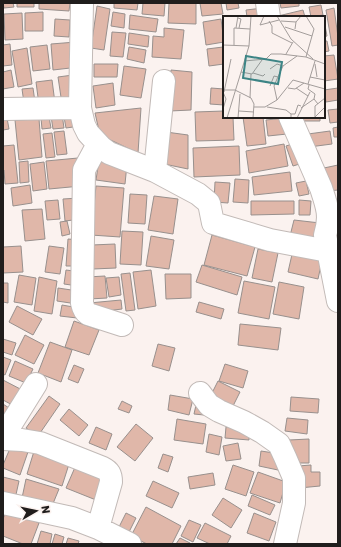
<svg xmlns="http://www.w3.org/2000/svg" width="341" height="547" font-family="Rubik,sans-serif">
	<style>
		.building { fill: #e0b7a9; stroke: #98908d }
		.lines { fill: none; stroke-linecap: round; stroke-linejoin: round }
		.street-casing { stroke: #c2bab7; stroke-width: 24 }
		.street { stroke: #fff; stroke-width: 22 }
		.inset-road { fill: none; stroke: #a39d9b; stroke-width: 1 }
		.view { fill: #3c8485; fill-opacity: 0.15; stroke: #3c8485; stroke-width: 2 }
		.inset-edge { fill: none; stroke: #201d1c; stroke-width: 2 }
	</style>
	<rect width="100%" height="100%" fill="#fbf2ef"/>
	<path class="building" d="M3 3H13L14 7 4 8Z
		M17 3H34V7H17Z
		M39 3H70L69 11 39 9Z
		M114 3H138L137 10 114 8Z
		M143 3H165L164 16 142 14Z
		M169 3H196V24L168 23Z
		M200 3H221L223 14 202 16Z
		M226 3H238L239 8 227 10Z
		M280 3H299V6L281 8Z
		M321 5 323 15 311 17 309 7Z
		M97 6 110 9 104 50 91 48Z
		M263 8 264 17H247L246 10Z
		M334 8 338 37V45L332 46 326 10Z
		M303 10 305 17H278V16Z
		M43 12V31H25V13Z
		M113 12 125 14 124 28 111 26Z
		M22 13 23 39 5 40 4 14Z
		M130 15 158 19 156 32 129 29Z
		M55 19 70 20 69 37 54 36Z
		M221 19 224 42 206 45 203 22Z
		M324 20 327 36 324 37Z
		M164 28 184 30 181 59 152 57 153 36 164 37Z
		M112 32 126 33 123 57 110 56Z
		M129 33 149 36 148 47 128 44Z
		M324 41H327L329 51 324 52Z
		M76 42 79 67 53 70 51 44Z
		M10 44 12 65 3 66V45Z
		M47 45 50 69 33 71 30 47Z
		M129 47 146 50 144 63 127 59Z
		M223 47 224 64 209 66 207 49Z
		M27 48 32 84 18 87 12 51Z
		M334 55 338 79 324 81V56Z
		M94 64H118L117 77H94Z
		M124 66 146 69 141 98 120 95Z
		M11 70 14 87 3 89V72Z
		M171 70 192 72 191 110 170 111Z
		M73 75 76 102 62 104 58 77Z
		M52 80 55 103 39 105 36 82Z
		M113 83 115 105 96 108 93 86Z
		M33 88 35 102 24 103 22 89Z
		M211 88 224 89V105L210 104Z
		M338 88V100L326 102 324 90Z
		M141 108 138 153 100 135 95 113Z
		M338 109V122L330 123 328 110Z
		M224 111V117H233L234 140 196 141 195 112Z
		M62 114 64 128 53 129 51 116Z
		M78 114 80 126 66 128 64 117Z
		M49 117 51 128 42 129 41 118Z
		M243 117H263L266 144 247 146Z
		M299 117H320V121H299Z
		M3 118H7L9 129 3 130Z
		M285 118 287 134 268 136 266 120Z
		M39 119 42 157 19 160 15 120Z
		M338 127V137H334L333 128Z
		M64 131 67 154 57 155 54 132Z
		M330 131 332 144 309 147 308 134Z
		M166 132 188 135V169L164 164Z
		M52 133 55 157 46 158 43 134Z
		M295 143 303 163 293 166 286 146Z
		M284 144 288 166 249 173 246 151Z
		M14 145 18 183 5 184 4 170H3V146Z
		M239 146 240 175 194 177 193 148Z
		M78 158 81 186 49 189 46 161Z
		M99 160 127 164 125 184 96 180Z
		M28 161 29 182 20 183 19 162Z
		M44 162 47 189 33 191 30 164Z
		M338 165V190L328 191 324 168Z
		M290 172 292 191 254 195 252 177Z
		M235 179 249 180 248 203 233 202Z
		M306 181 309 194 299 196 296 183Z
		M215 182 230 183 228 203 214 202Z
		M30 185 32 203 13 206 11 188Z
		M96 186 124 188 120 237 91 235Z
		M130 194 147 195 145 224 128 223Z
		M154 196 178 199 173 234 148 230Z
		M79 198 81 219 65 221 63 199Z
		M58 200 60 219 47 220 45 201Z
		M299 200 311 201 310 215H299Z
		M251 201H294V214L251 215Z
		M42 209 45 239 25 241 22 210Z
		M294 220 320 223 317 242 290 236Z
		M67 221 70 234 62 236 60 222Z
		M122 231 143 232 141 265 120 264Z
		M212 235 255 247 247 276 204 265Z
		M151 236 174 240 169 269 146 266Z
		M68 239 80 240 77 266H66Z
		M115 244 116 268 93 269 92 245Z
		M21 246 23 272 3 273V247Z
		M49 246 64 248 60 274 45 272Z
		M258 249 278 253 272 282 252 278Z
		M293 250 323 256 318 279 288 272Z
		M202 265 242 277 237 295 196 282Z
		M66 270 81 272 78 286 64 284Z
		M151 270 156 306 138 309 133 272Z
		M130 273 135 310 126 311 121 274Z
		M165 274H191V298L166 299Z
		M19 275 36 278 32 305 14 302Z
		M105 276 107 298 89 299 87 277Z
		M39 277 57 281 52 314 34 311Z
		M119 277 121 295 109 297 106 278Z
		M244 281 275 287 269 319 238 313Z
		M279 282 304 287 299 319 273 314Z
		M3 283H8V303L3 302Z
		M58 288 78 291 77 304 57 301Z
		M121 300 122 309 90 313 89 303Z
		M199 302 224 309 221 319 196 312Z
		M62 305 79 308 77 318 60 316Z
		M17 306 42 319 33 335 9 322Z
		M74 321 99 330 89 355 65 347Z
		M240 324 281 328 278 350 238 345Z
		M25 335 44 345 34 364 15 355Z
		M3 339 16 343 12 355 3 352Z
		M50 342 72 350 61 382 38 373Z
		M158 344 175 348 169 371 152 366Z
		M3 357 11 360 5 375 3 374Z
		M15 361 33 369 26 383 9 376Z
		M225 364 248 371 243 388 219 381Z
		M74 365 84 369 78 383 68 379Z
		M3 380 26 392 18 408 3 400Z
		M218 381 240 392 232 408 210 397Z
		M170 395 193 399 189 415 168 410Z
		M49 396 60 404 38 436 26 428Z
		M291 397 319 399 318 413 290 411Z
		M122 401 132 406 129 413 118 409Z
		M3 404 15 412 3 431Z
		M196 405 206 407 204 415 194 414Z
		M69 409 88 425 79 436 60 420Z
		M287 418 308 420 307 434 285 431Z
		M177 419 206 424 203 444 174 440Z
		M136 424 153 438 135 461 117 447Z
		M96 427 112 434 106 450 89 443Z
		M226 427 249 428V440L225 438Z
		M209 434 222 437 219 455 206 452Z
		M309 439V463H289V440Z
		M238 443 241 459 226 461 223 446Z
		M11 446 29 449 20 475 3 468V465Z
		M35 448 70 461 62 486 27 474Z
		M261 451 280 454 278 470 259 466Z
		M163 454 173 457 168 472 158 468Z
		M76 465 104 475 96 500 66 488Z
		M233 465 254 472 246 496 225 489Z
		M311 465V472H320V486L299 488 298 466Z
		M258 472 286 482 280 503 250 493Z
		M213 473 215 485 190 489 188 477Z
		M3 477 19 481 15 499 3 497Z
		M26 479 59 489 52 506 22 498Z
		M153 481 179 493 172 508 146 496Z
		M252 495 275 505 270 515 248 506Z
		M223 498 242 510 231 528 212 515Z
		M146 507 181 526 172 544H147L131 536Z
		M7 509 39 523 31 544H23L3 536V519Z
		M126 513 136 518 126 538 116 533Z
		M254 513 276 522 269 541 247 533Z
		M189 520 201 525 193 542 181 536Z
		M205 523 231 536 227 544H210L197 538Z
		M41 531 52 534 50 544H37Z
		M55 534 64 537 62 544H52Z
		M68 538 79 541 78 544H66Z
		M180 538 190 543V544H176Z"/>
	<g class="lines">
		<g class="street-casing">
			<path id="street" d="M82 3 80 108 84 125 88 133 101 147 109 153 155 171 198 194 209 203 213 223 270 240 328 251
				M267 3 269 17
				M3 109 80 108
				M290 117 321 188C327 206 331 216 325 235L338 301
				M98 144 84 170 82 303C83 308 84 311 88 314L122 325
				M155 171 164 81
				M200 393 209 405 219 411 244 422 262 432 279 444 285 457 294 478V503L285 544
				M3 437 36 384
				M3 439 22 440 40 443 103 468C109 471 111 474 111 482L98 528
				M3 503 72 518 98 528 130 544"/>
		</g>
		<use href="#street" class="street"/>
	</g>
	<g transform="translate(223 16)">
		<rect width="102" height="102" fill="#fbf2ef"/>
		<path class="inset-road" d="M41 0 37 9 56 4M54 0 68 23 90 43M83 0 91 13 83 41M15 2 18 3 16 12M46 5 49 10V17L69 27M58 5 73 6M62 11 89 20M13 12 15 0M72 13 73 6 78 0M0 29 26 30M11 29V12L27 13M63 38 70 26M21 45 43 43 48 38H58L83 41 102 48M92 48 94 61M47 53 54 48 60 50M18 56 29 58 39 44M30 57 40 60 42 58M87 61 102 64M85 68 92 45M86 69 85 73 92 78 91 83 95 88M47 70 51 60 55 61M65 72 72 73 81 67M73 72 85 80M1 74H12L28 82 31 88 30 102M0 76 3 83 0 93M1 76 8 43M27 82 28 58M54 84 51 70 54 63 60 50 74 40M31 91H42L54 84 70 64 102 73M44 91 63 94 68 98V102M78 92 91 83M16 95 31 96M68 98H72L75 89 78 90M92 101V90L102 82M4 102 26 30 28 0M15 102 17 78M74 102 87 76M91 102 102 91"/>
		<path class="view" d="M23 40 59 46 55 68 20 62Z"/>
		<rect width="102" height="102" class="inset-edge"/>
	</g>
	<rect width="341" height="547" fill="none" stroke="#201d1c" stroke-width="8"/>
	<g transform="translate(36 511) rotate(81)" stroke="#fbf2ef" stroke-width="3" paint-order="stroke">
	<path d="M0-3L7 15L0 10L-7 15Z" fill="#201d1c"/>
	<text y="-6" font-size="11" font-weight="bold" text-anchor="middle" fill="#201d1c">N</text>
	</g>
</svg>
